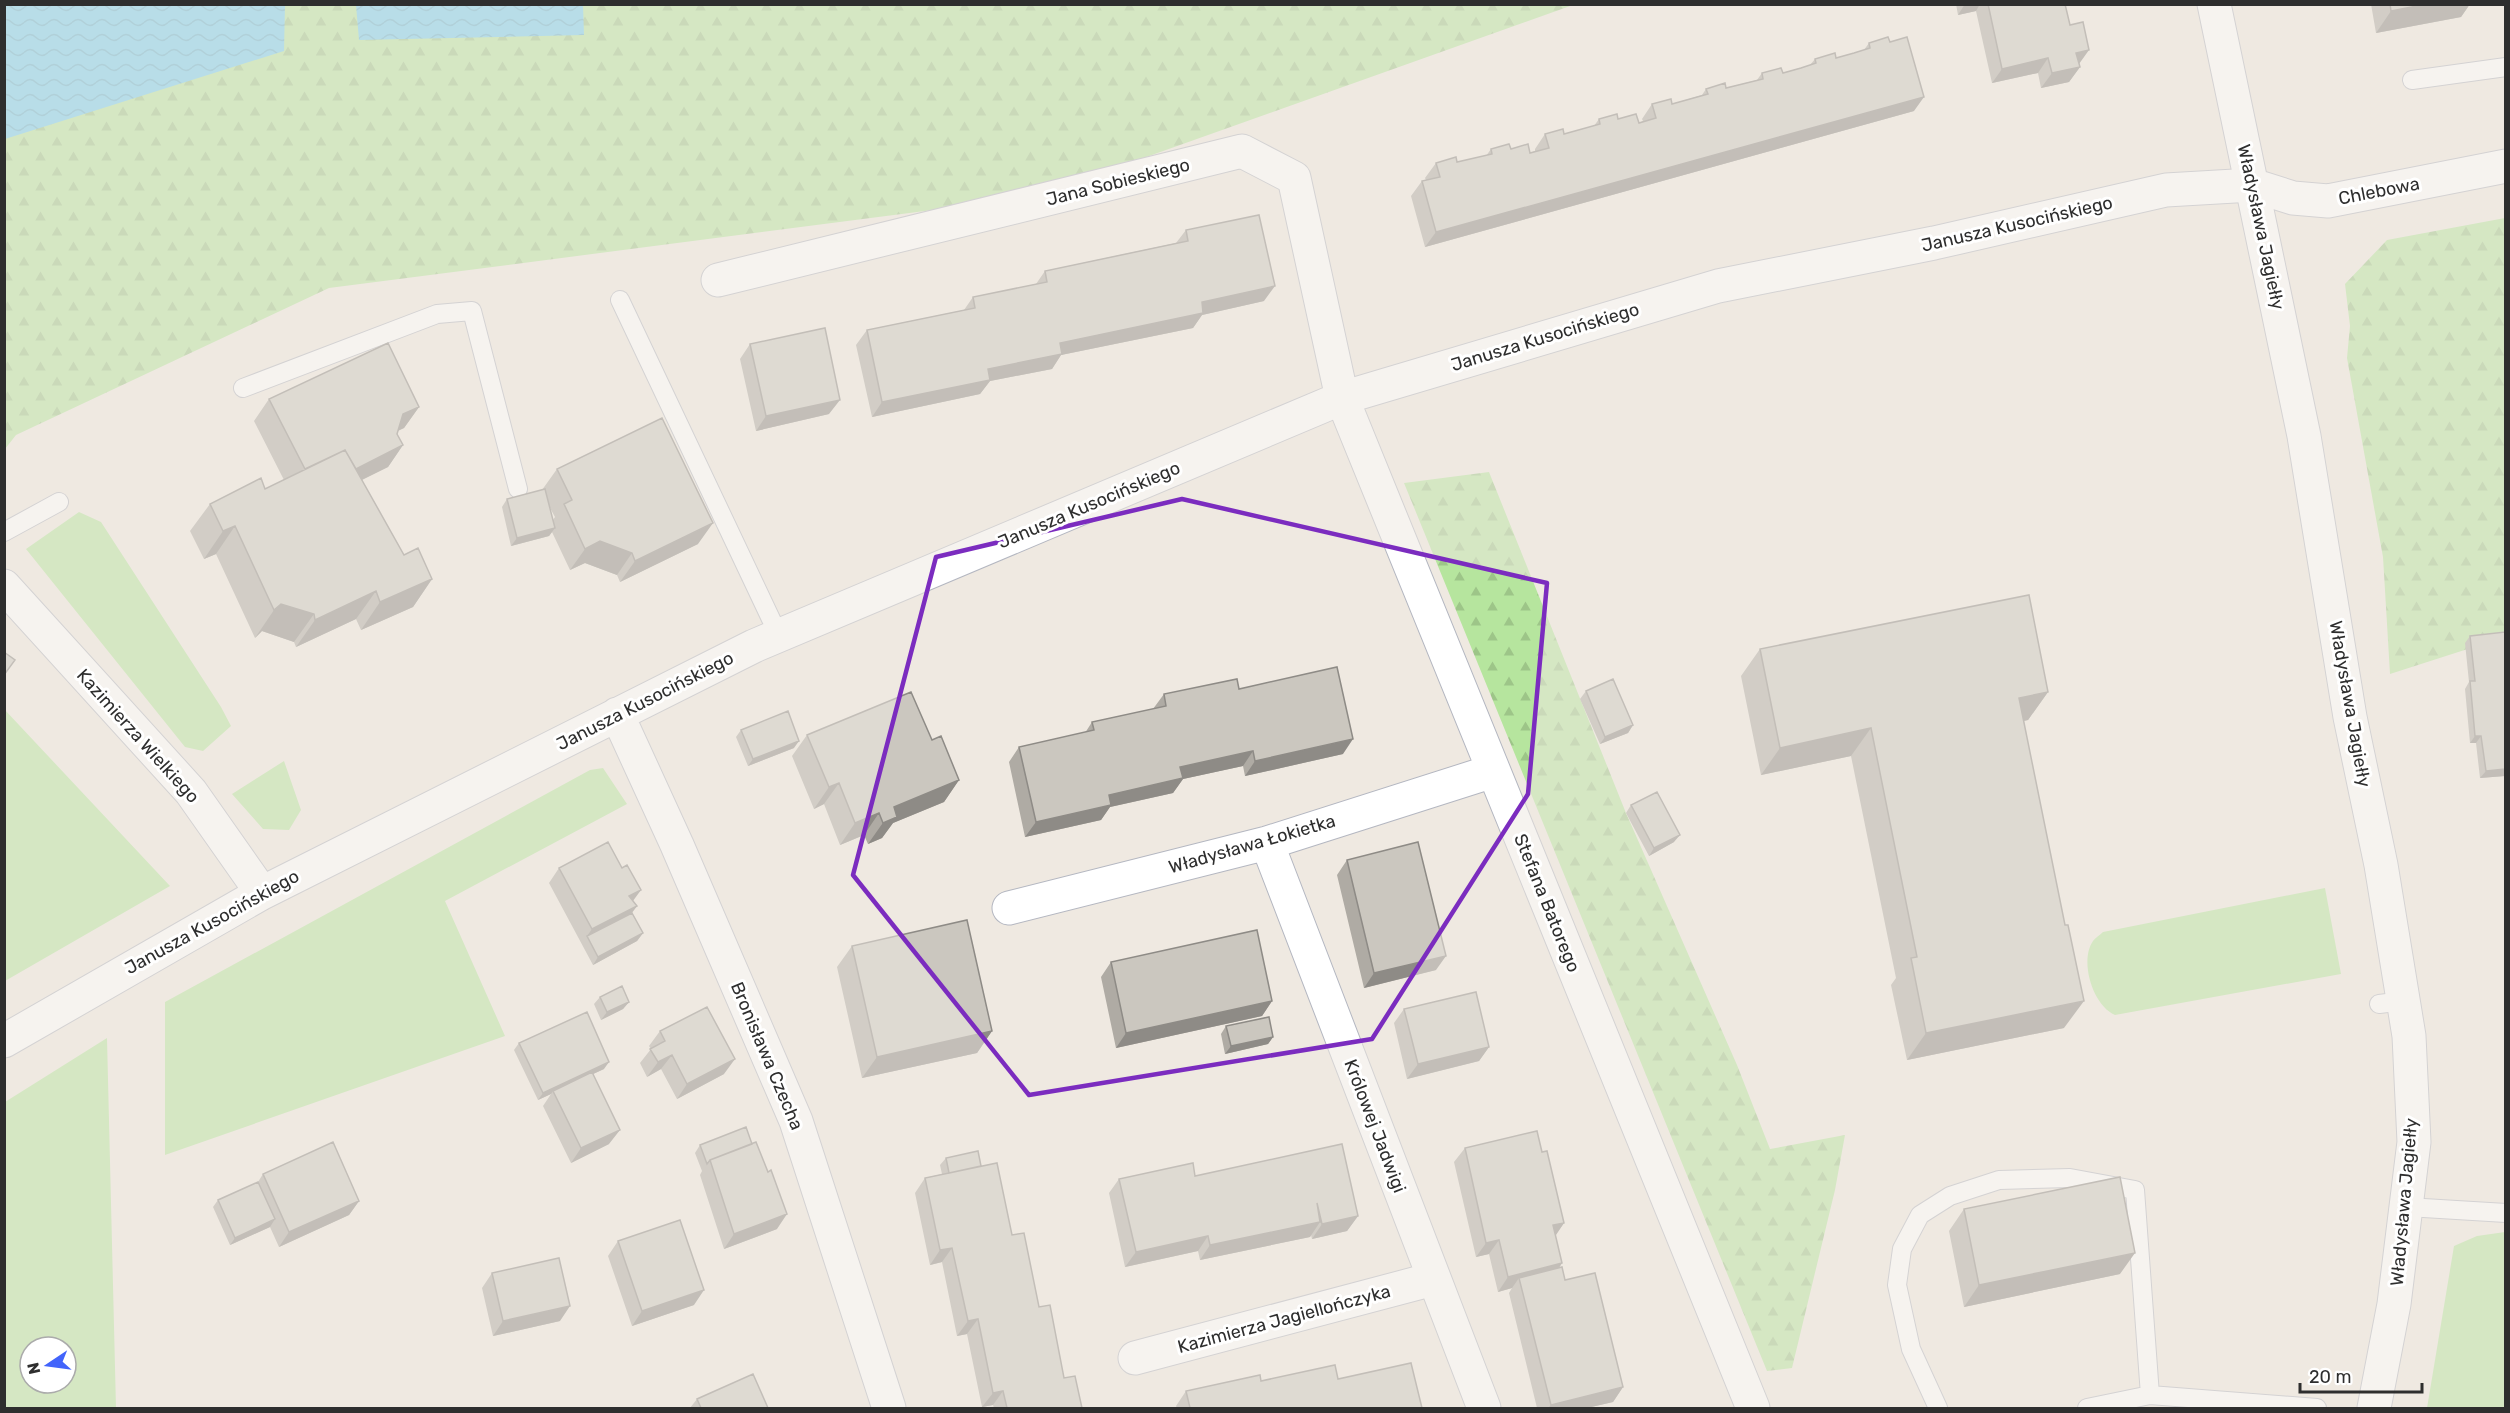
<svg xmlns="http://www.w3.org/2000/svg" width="2510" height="1413" font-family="Rubik,sans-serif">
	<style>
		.grass { fill: #b6e59e; fill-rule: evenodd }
		.forest { fill: url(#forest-firs) }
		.water { fill: url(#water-waves) }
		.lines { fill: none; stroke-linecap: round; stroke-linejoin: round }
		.lane-casing { stroke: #b4b7c1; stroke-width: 20 }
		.street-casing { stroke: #b4b7c1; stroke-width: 35 }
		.secondary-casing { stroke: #b4b7c1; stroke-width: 35 }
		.lane { stroke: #fff; stroke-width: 18 }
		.street { stroke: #fff; stroke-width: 33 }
		.secondary { stroke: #fff; stroke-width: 33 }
		.wall { fill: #afaba4; fill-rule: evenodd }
		.shaded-wall { fill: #8e8b86 }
		.building { fill: #cbc7bf; stroke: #8e8b86; stroke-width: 1.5 }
		.marked { fill: none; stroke: #7b2cbf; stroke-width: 4.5; stroke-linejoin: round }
		.labels { text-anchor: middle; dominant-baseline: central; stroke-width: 6; stroke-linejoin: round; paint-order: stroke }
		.street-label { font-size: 18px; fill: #2e2e2e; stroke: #fff }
	</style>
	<defs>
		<pattern id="forest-firs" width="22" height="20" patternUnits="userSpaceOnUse" patternTransform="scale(1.5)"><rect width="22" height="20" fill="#b6e59e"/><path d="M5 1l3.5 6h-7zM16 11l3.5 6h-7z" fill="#9dc588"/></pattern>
		<pattern id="water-waves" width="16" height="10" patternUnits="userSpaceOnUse" patternTransform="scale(1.5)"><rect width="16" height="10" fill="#75cff0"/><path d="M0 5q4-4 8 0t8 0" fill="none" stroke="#66b2ce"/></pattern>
	</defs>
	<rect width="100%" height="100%" fill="#efe9e1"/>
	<path class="grass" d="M79 512 101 522 221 707 231 726 203 751 185 747 26 549Z
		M4 709 170 886 5 981H4Z
		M284 761 301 810 289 830 263 829 232 794Z
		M603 768 627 804 445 901 505 1036 165 1155V1002L590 770Z
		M2325 888 2341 974 2115 1015C2093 1006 2079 961 2093 941 2095 938 2100 935 2103 932Z
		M107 1038 116 1408H5V1102ZM30 1347H66V1383H30Z
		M2505 1232V1408H2427L2454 1246 2477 1236Z"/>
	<path class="forest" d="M5 5H1573L1034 197 329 288 16 435 5 449Z
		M2505 218V637L2390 674 2383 557 2347 358 2350 326 2345 284 2387 240Z
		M1489 472 1626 813 1737 1065 1770 1149 1845 1135 1835 1190 1792 1368 1767 1371 1404 483Z"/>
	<path class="water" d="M5 4 285 5 284 51 5 139Z
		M356 5H583L584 35 359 40Z"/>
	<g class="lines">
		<g class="lane-casing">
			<path id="lane" d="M2412 80 2506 67
				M620 300 779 636
				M243 388 437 314 472 311 518 489
				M4 532 59 502
				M2379 1004 2404 1001
				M2407 1207 2506 1213
				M1938 1408 1911 1349 1897 1285 1902 1249 1920 1215 1950 1196 1999 1180 2070 1178 2135 1190 2150 1395 2317 1408
				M2087 1408 2150 1395"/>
		</g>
		<g class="street-casing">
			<path id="street" d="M718 280 1242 151 1294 178 1342 398 1753 1408
				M4 586 191 792 262 893
				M617 714 677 845 796 1121 889 1408
				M1267 843 1484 1408
				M1009 908 1267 843 1493 771
				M4 1041 262 893 754 646 1342 398 1718 286 1934 243 2166 190 2252 185
				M1135 1358 1433 1279"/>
		</g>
		<g class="secondary-casing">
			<path id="secondary" d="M2214 4 2304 436 2350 717 2381 865 2409 1036 2414 1142 2394 1304 2374 1408
				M2252 185 2293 198 2328 201 2506 166"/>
		</g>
		<use href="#lane" class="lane"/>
		<use href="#street" class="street"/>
		<use href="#secondary" class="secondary"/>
	</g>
	<path class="wall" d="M1956 4H2065L2080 67 2069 82 2041 88 2038 73 1992 83 1976 11 1958 15Z
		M2371 4H2470L2461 17 2376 33Z
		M1869 43 1914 111 1425 247 1411 196 1422 181 1426 180 1425 178 1436 163 1457 162 1486 156 1491 149H1511L1530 153 1535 151V149L1545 134H1564L1594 126 1599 119H1618L1639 123 1643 121 1642 119 1652 104H1672L1702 95 1706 89 1726 88 1757 80 1762 73H1783L1810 65 1815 59 1836 58 1864 50Z
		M1186 230 1264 301 1202 315 1193 328 1061 355 1052 369 990 381 980 394 872 417 856 345 867 330 964 310 973 297 1036 284 1045 271 1176 243Z
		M750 344 829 414 756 431 740 359Z
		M269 399 419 407 404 428 398 431 397 434 403 445 388 467 362 480 404 555 432 579 413 607 361 630 356 619 296 647 294 642 262 631 255 638 216 554 204 559 190 531 210 504 265 489 284 480 254 421Z
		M557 469 698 544 620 582 617 575 585 563 570 570 552 532 549 536 511 546 502 507 507 499 542 490ZM549 506 555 517 553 520Z
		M2470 636 2505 776 2480 778 2476 743H2470L2465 689 2469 682 2465 643Z
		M1760 649 2048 692 2028 720 2024 721 2064 1028 1907 1060 1891 985 1896 978 1851 756 1761 775 1741 676Z
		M1239 689 1343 754 1245 776 1243 766 1183 779 1173 793 1110 807 1101 820 1025 837 1009 762 1019 747 1085 733 1092 722 1153 709 1164 694Z
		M1586 691 1633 725 1628 733 1600 744 1580 699Z
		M741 730 794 748 748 766 736 737Z
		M807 735 932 740 959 780 944 802 893 823 882 838 868 844 864 835 840 845 824 804 814 809 792 756Z
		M1631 805 1674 842 1649 856 1626 813Z
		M1347 860 1436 970 1364 988 1337 875Z
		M559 868 633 901 637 906 632 913 643 933 637 941 593 965 549 883Z
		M852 946 992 1031 977 1053 862 1078 837 967Z
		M1111 962 1272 1001 1262 1016 1116 1048 1101 977Z
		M600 997 629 1002 623 1009 601 1020 594 1004Z
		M1404 1009 1489 1047 1479 1061 1407 1079 1394 1023Z
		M1226 1026 1273 1037 1268 1044 1225 1054 1221 1034Z
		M660 1031 724 1074 677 1099 661 1069 647 1077 640 1063 651 1049 649 1046Z
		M519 1043 604 1069 593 1074 609 1144 571 1163 543 1106 551 1094 538 1100 514 1050Z
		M752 1144 768 1172 777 1229 724 1249 700 1175 702 1171 695 1153 700 1145Z
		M1465 1148 1542 1152 1564 1223 1555 1235 1562 1263 1559 1268 1623 1387 1613 1402 1587 1408H1537L1509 1293 1512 1288 1498 1292 1489 1254 1476 1257 1454 1162Z
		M946 1158 981 1166 1012 1235 1039 1307 1064 1378 1082 1408H994L993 1405 982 1407 967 1334 957 1336 942 1262 930 1265 915 1193 925 1178 942 1174 940 1165Z
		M263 1174 359 1201 349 1215 279 1247 270 1227 230 1245 213 1207 218 1200 258 1182Z
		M1195 1176 1358 1216 1347 1231 1312 1239 1311 1235 1310 1237 1200 1260 1198 1251 1125 1267 1109 1193 1119 1179Z
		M1964 1209 2120 1274 1964 1307 1949 1231Z
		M618 1241 694 1305 632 1326 608 1256Z
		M492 1273 560 1321 493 1336 482 1288Z
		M1338 1379 1422 1408H1177L1176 1406 1186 1391 1261 1381Z
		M697 1399 768 1408H690Z"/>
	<path class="shaded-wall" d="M1965 4H1980L1976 11 1958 15Z
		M2427 4H2470L2461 17 2376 33 2391 11Z
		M2089 50 2079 64 2076 53Z
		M2048 58 2038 73 1992 83 2002 69Z
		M2080 67 2069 82 2041 88 2052 73Z
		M1924 97 1914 111 1425 247 1436 232Z
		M1275 286 1264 301 1202 315 1193 328 1061 355 1052 369 990 381 980 394 872 417 882 402 988 369 1060 343 1202 302Z
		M840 400 829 414 756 431 766 416Z
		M419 407 404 428 388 435 403 414Z
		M403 445 388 467 335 493 350 472Z
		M713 523 698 544 620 582 635 561Z
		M235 526 216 554 204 559 223 531Z
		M555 528 549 536 511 546 517 538Z
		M600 541 632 553 617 575 585 563 570 570 585 549Z
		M432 579 413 607 361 630 380 602Z
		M376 591 356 619 296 647 315 620Z
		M281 604 314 614 294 642 262 631 255 638 274 610Z
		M2048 692 2028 720 2000 726 2019 698Z
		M1633 725 1628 733 1600 744 1605 737Z
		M1871 728 1851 756 1761 775 1780 748Z
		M2475 736H2481L2476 743H2470Z
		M1353 739 1343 754 1245 776 1255 761Z
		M799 741 794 748 748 766 753 759Z
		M1253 751 1243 766 1183 779 1173 793 1110 807 1101 820 1025 837 1036 822 1180 767Z
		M2505 769V776L2480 778 2486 771Z
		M959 780 944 802 893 823 882 838 868 844 894 807Z
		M839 783 824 804 814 809 829 787Z
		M879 813 864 835 840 845 855 823Z
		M1680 835 1674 842 1649 856 1654 848Z
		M641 890 630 905 629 896Z
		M637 906 626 920 587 936 592 929Z
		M643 933 637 941 593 965 598 957Z
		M1446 956 1436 970 1364 988 1374 973Z
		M1272 1001 1262 1016 1116 1048 1126 1033Z
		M2084 1001 2064 1028 1907 1060 1926 1033Z
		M629 1002 623 1009 601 1020 607 1012Z
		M992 1031 977 1053 862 1078 877 1057Z
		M1273 1037 1268 1044 1225 1054 1231 1046Z
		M1489 1047 1479 1061 1407 1079 1418 1064Z
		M672 1055 661 1069 647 1077 658 1062Z
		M735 1059 724 1074 677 1099 687 1084Z
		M609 1062 604 1069 554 1092 553 1091 551 1094 538 1100 543 1093Z
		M620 1130 609 1144 571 1163 581 1148Z
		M359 1201 349 1215 279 1247 289 1232Z
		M787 1214 777 1229 724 1249 734 1234Z
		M1358 1216 1347 1231 1312 1239 1322 1224Z
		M275 1219 270 1227 230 1245 235 1238Z
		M1320 1222 1310 1237 1200 1260 1210 1245Z
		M1564 1223 1554 1238 1553 1225Z
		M1208 1236 1198 1251 1125 1267 1136 1252Z
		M1499 1240 1489 1254 1476 1257 1486 1243Z
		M952 1248 942 1262 930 1265 940 1250Z
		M2135 1253 2120 1274 1964 1307 1979 1285Z
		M1562 1263 1552 1278H1519L1512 1288 1498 1292 1508 1277Z
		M704 1290 694 1305 632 1326 642 1311Z
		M570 1306 560 1321 493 1336 503 1321Z
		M978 1319 967 1334 957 1336 968 1321Z
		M1623 1387 1613 1402 1587 1408H1548L1551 1405Z
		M1003 1391 993 1405 982 1407 993 1393Z"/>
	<path class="building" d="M1988 4H2065L2070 25 2083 22 2089 50 2076 53 2080 67 2052 73 2048 58 2002 69Z
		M2390 4H2427L2391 11Z
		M1888 37 1890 42 1907 37 1924 97 1436 232 1422 181 1440 177 1436 163 1456 157 1457 162 1492 154 1491 149 1509 144 1511 149 1528 144 1530 153 1549 148 1545 134 1563 129 1564 134 1600 124 1599 119 1617 114 1618 119 1636 114 1639 123 1656 118 1652 104 1671 99 1672 104 1708 94 1706 89 1725 83 1726 88 1763 79 1762 73 1781 68 1783 73 1801 68 1816 63 1815 59 1835 53 1836 58 1854 53 1870 48 1869 43Z
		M1259 215 1275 286 1202 302 1203 313 1060 343 1062 354 988 369 990 380 882 402 867 330 975 308 973 297 1047 282 1045 271 1188 241 1186 230Z
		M825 328 840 400 766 416 750 344Z
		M388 343 419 407 403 414 397 434 403 445 356 469 345 450 305 469 269 399Z
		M662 418 713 523 635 561 632 553 600 541 585 549 564 504 572 500 557 469Z
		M345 450 404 555 418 548 432 579 380 602 376 591 315 620 314 614 281 604 274 610 235 526 223 531 210 504 261 478 265 489Z
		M545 489 555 528 517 538 507 499Z
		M2029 595 2048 692 2019 698 2065 925H2068L2084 1001 1926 1033 1911 958 1917 957 1871 728 1780 748 1760 649Z
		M2505 632V769L2486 771 2481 736H2475L2470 681H2475L2470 636Z
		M4 652 15 660 4 675Z
		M1337 667 1353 739 1255 761 1253 751 1180 767 1183 778 1109 795 1111 805 1036 822 1019 747 1094 730 1092 722 1166 706 1164 694 1237 679 1239 689Z
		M1613 679 1633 725 1605 737 1586 691Z
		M911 692 932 740 941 736 959 780 894 807 897 817 883 823 879 813 855 823 839 783 829 787 807 735Z
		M788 711 799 741 753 759 741 730Z
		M1657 792 1680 835 1654 848 1631 805Z
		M608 842 622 868 627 865 641 890 629 896 637 906 592 929 559 868Z
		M1418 842 1446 956 1374 973 1347 860Z
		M632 913 643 933 598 957 587 936Z
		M967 920 992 1031 877 1057 852 946Z
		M1257 930 1272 1001 1126 1033 1111 962Z
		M622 986 629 1002 607 1012 600 997Z
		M1476 992 1489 1047 1418 1064 1404 1009Z
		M707 1007 735 1059 687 1084 672 1055 658 1062 650 1049 665 1041 660 1031Z
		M587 1012 609 1062 543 1093 519 1043Z
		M1269 1017 1273 1037 1231 1046 1226 1026Z
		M592 1072 620 1130 581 1148 553 1091Z
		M746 1127 752 1144 710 1160 707 1164 700 1145Z
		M1537 1131 1542 1152 1547 1151 1564 1223 1553 1225 1562 1263 1508 1277 1499 1240 1486 1243 1465 1148Z
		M333 1142 359 1201 289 1232 263 1174Z
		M756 1142 768 1172 771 1170 787 1214 734 1234 710 1160Z
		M1342 1144 1358 1216 1322 1224 1317 1203 1320 1222 1210 1245 1208 1236 1136 1252 1119 1179 1193 1163 1195 1176Z
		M978 1151 981 1166 949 1173 946 1158Z
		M997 1163 1012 1235 1024 1233 1039 1307 1050 1305 1064 1378 1075 1376 1082 1408H1007L1003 1391 993 1393 978 1319 968 1321 952 1248 940 1250 925 1178Z
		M2120 1177 2135 1253 1979 1285 1964 1209Z
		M258 1182 275 1219 235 1238 218 1200Z
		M680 1220 704 1290 642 1311 618 1241Z
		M559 1258 570 1306 503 1321 492 1273Z
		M1562 1267 1565 1280 1595 1273 1623 1387 1551 1405 1519 1278Z
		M1411 1363 1422 1408H1190L1186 1391 1260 1375 1261 1381 1335 1365 1338 1379Z
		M753 1374 768 1408H701L697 1399Z"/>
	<path d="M0 0H2510V1413H0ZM1182 499 1547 583 1528 794 1372 1039 1029 1095 853 875 936 557Z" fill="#efe9e1" fill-opacity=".55" fill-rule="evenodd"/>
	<path class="marked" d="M1182 499 1547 583 1528 794 1372 1039 1029 1095 853 875 936 557Z"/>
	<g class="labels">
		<g class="street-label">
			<text transform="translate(1118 182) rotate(-14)">Jana Sobieskiego</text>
			<text transform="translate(2379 191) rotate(-11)">Chlebowa</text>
			<text transform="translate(2017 224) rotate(-13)">Janusza Kusocińskiego</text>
			<text transform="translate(2261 227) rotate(78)">Władysława Jagiełły</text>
			<text transform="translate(1545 337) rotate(-17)">Janusza Kusocińskiego</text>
			<text transform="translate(1089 505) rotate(-23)">Janusza Kusocińskiego</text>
			<text transform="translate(645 701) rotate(-27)">Janusza Kusocińskiego</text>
			<text transform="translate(2350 704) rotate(80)">Władysława Jagiełły</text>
			<text transform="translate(138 736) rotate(48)">Kazimierza Wielkiego</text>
			<text transform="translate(1252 844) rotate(-16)">Władysława Łokietka</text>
			<text transform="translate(1547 903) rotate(68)">Stefana Batorego</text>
			<text transform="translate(212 922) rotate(-29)">Janusza Kusocińskiego</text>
			<text transform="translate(767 1056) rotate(67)">Bronisława Czecha</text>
			<text transform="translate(1375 1126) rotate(69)">Królowej Jadwigi</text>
			<text transform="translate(2404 1202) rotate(-85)">Władysława Jagiełły</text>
			<text transform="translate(1284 1319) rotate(-15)">Kazimierza Jagiellończyka</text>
		</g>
	</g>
	<rect width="2510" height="1413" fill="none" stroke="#2e2e2e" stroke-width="12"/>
	<g transform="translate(48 1365) rotate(257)"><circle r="28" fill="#ffffff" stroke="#ababab" stroke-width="1.5"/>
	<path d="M0-4.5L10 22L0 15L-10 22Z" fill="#4264fb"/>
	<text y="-9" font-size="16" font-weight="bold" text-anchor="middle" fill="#2e2e2e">N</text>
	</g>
	<path d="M2300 1383v9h122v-9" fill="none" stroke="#2e2e2e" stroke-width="3"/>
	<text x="2309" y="1383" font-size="18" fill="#2e2e2e" stroke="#ffffff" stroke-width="4.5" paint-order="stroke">20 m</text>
</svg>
